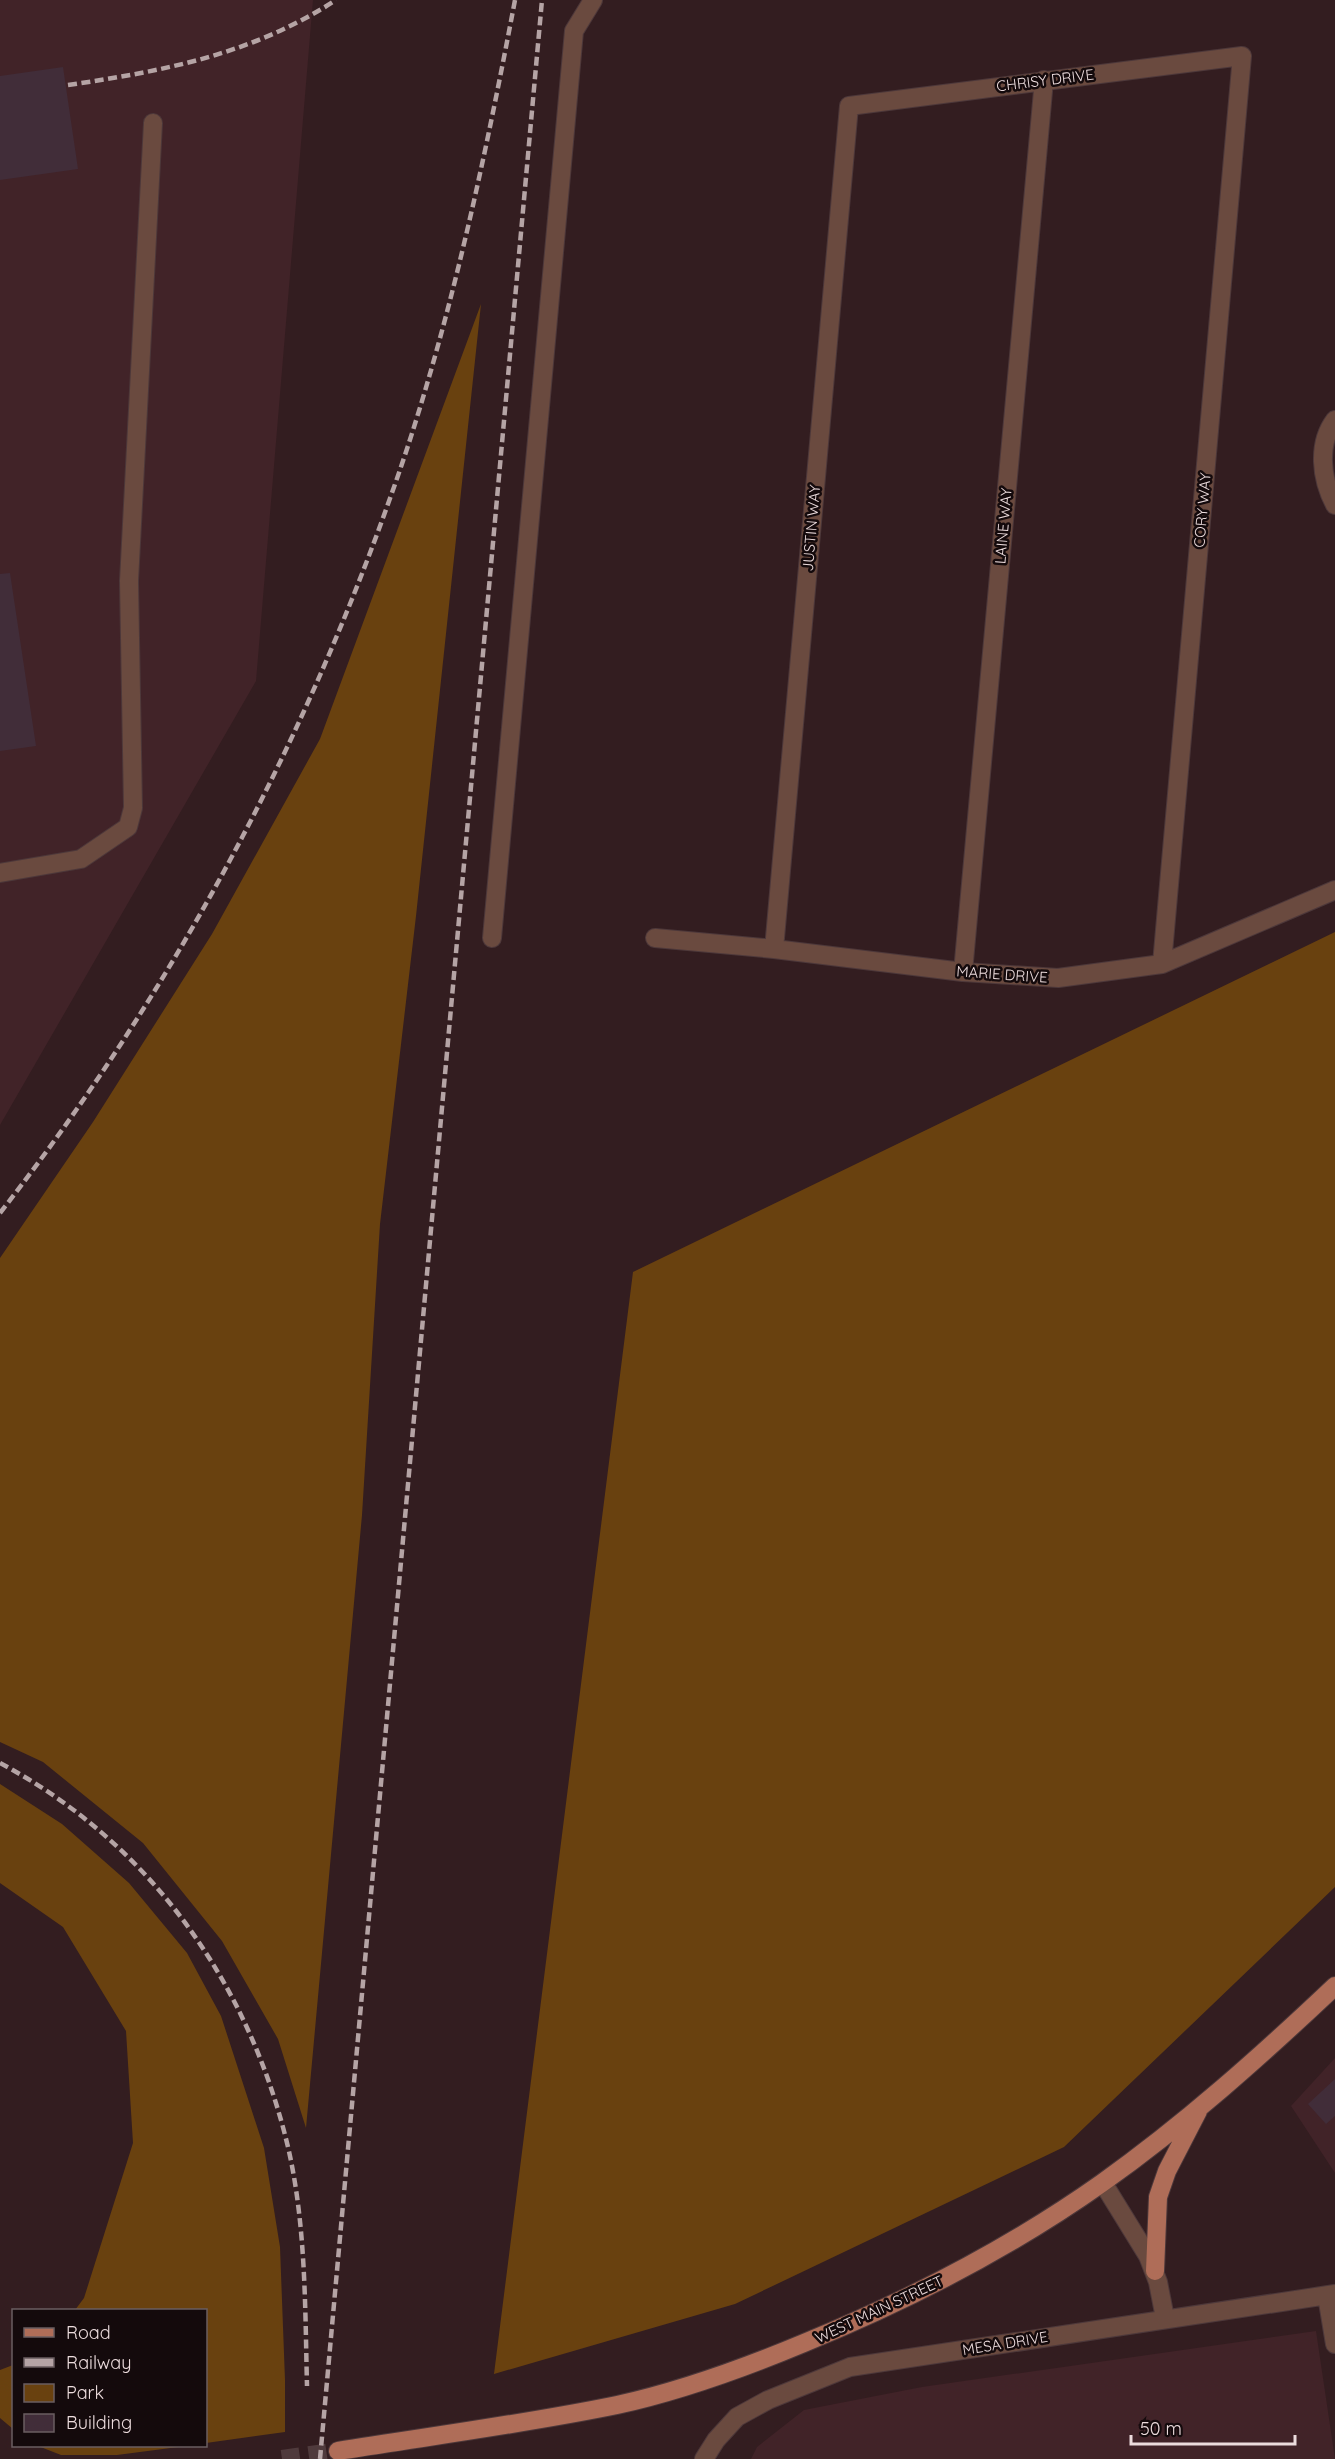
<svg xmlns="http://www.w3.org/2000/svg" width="1335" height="2459" font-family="Quicksand,sans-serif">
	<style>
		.built { fill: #412328 }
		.green { fill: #69410f }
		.building { fill: #412d39 }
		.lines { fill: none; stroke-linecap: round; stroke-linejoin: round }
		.major-tunnel { stroke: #4f3a3c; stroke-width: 18; stroke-dasharray: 18 9; stroke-linecap: butt }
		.minor-casing { stroke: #4d383a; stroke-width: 20 }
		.major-casing { stroke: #4d383a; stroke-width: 20 }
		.minor { stroke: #6a4a3f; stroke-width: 18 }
		.major { stroke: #af6d58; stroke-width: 18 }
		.rail { stroke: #b5a4a5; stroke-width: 4.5; stroke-dasharray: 9 4.5; stroke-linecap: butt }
		.labels { text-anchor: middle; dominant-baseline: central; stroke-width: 5; stroke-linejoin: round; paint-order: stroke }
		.street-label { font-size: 15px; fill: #ecdcdd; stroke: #140a0c }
	</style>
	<rect width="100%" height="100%" fill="#331d20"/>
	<path class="built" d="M0 0H313L256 681 0 1125Z
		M1335 2058V2173L1291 2106Z
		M1316 2331 1335 2459H751L757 2447 804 2410 922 2387Z"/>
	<path class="green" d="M481 304 416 916 380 1224 362 1515 306 2128 278 2039 222 1941 143 1843 43 1762 0 1742V1258L93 1122 212 934 320 739Z
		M1335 932V1887L1064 2147 735 2304 494 2374 633 1272Z
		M0 1784 62 1824 129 1883 187 1953 221 2016 264 2148 280 2247 285 2380V2432L206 2443V2310H75L84 2298 133 2143 126 2031 63 1927 0 1883Z
		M13 2365V2429L0 2418V2370Z
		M38 2446H186L117 2455H61Z"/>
	<path class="building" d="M63 67 78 169 0 180V76Z
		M10 573 36 746 0 751V574Z
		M1335 2079V2116L1326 2124 1308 2104Z"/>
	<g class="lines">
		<path class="major-tunnel" d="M282 2459 338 2451"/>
		<g class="minor-casing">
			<path id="minor" d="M1335 420C1317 444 1321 479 1335 505
				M0 873 81 859 128 827 133 808 129 581 153 123
				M492 938 574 31 593 0
				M655 938 774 949 963 972 1058 978 1162 964 1335 890
				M774 949 849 106 1242 56 1162 964
				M963 972 1044 80
				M1103 2183 1148 2256 1158 2282 1165 2318
				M1327 2296 1335 2344
				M704 2459 716 2440 737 2417 768 2400 850 2367 1335 2294"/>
		</g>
		<g class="major-casing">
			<path id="major" d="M1155 2271 1158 2197 1167 2171 1198 2111
				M338 2451C431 2436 525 2424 617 2405 681 2391 744 2368 804 2343 909 2300 1010 2248 1102 2183 1185 2124 1261 2056 1335 1986"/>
		</g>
		<use href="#minor" class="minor"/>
		<use href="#major" class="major"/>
		<path class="rail" d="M68 85C164 71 253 54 336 0
			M0 1213C178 985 313 729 405 455 454 306 486 153 515 0
			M0 1763C150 1843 249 1983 288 2147 306 2225 305 2307 307 2386
			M320 2459 542 0"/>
	</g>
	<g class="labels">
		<g class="street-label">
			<text transform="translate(1045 80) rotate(-7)">CHRISY DRIVE</text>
			<text transform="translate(1202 510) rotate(-85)">CORY WAY</text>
			<text transform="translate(1003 526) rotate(-85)">LAINE WAY</text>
			<text transform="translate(811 528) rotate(-85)">JUSTIN WAY</text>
			<text transform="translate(1002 974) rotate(4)">MARIE DRIVE</text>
			<text transform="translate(879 2309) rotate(-25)">WEST MAIN STREET</text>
			<text transform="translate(1005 2343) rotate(-9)">MESA DRIVE</text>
		</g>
	</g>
	<rect x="12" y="2309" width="195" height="138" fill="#140a0c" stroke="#6a5e60" stroke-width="1.5"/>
	<rect x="24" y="2328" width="30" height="9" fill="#af6d58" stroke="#6a5e60" stroke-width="1.5"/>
	<text x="66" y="2339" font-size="18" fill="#ecdcdd">Road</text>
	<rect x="24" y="2358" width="30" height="9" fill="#b5a4a5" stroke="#6a5e60" stroke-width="1.5"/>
	<text x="66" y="2369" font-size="18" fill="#ecdcdd">Railway</text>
	<rect x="24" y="2384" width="30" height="18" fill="#69410f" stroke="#6a5e60" stroke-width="1.5"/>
	<text x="66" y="2399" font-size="18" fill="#ecdcdd">Park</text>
	<rect x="24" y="2414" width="30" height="18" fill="#412d39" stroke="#6a5e60" stroke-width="1.5"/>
	<text x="66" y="2429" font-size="18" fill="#ecdcdd">Building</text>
	<path d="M1131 2435v9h164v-9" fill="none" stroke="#ecdcdd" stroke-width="3"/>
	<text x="1140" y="2435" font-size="18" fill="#ecdcdd" stroke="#140a0c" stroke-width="4.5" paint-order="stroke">50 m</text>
</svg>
